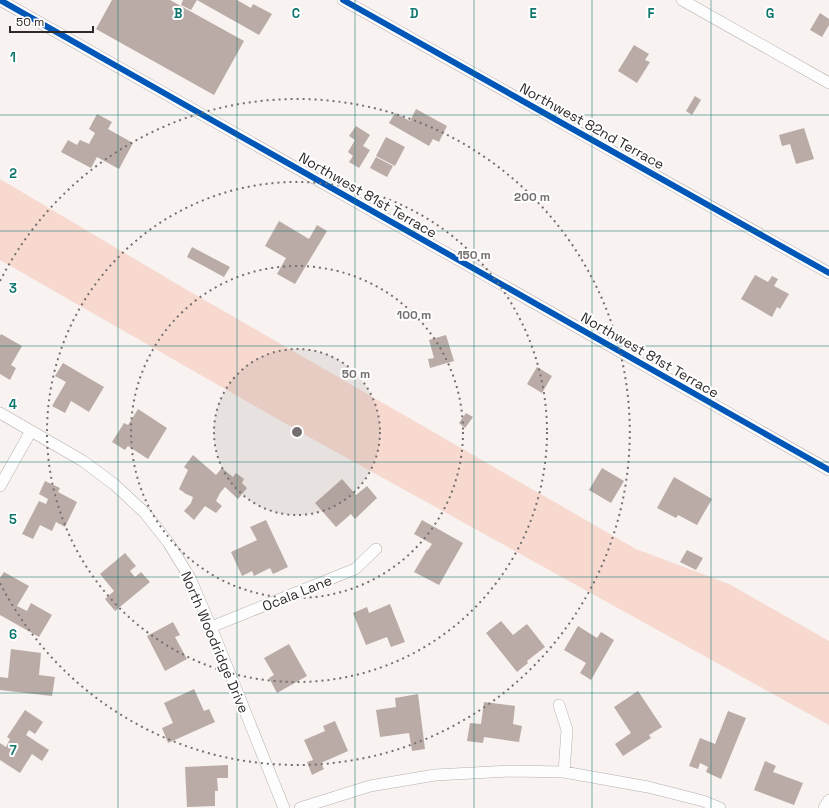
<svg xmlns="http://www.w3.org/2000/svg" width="829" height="808" font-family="'Space Grotesk',sans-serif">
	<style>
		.green { fill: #f7d9d0 }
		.building { fill: #baaba7 }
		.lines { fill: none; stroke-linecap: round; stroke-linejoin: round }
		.street-casing { stroke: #b5b1af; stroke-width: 12 }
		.street { stroke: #fefdfd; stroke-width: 11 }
		.cycleway-casing { stroke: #fff; stroke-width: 8 }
		.cycleway { stroke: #0057b8; stroke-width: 6 }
		.grid { fill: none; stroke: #0f766e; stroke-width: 1; stroke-opacity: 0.55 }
		.ring { fill: none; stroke: #75706f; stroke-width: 2; stroke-dasharray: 2 4 }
		.labels { text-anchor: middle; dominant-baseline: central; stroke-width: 4; stroke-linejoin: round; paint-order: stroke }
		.street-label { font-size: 14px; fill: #2f2a29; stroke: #fff }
		.grid-label { font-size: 13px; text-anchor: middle; font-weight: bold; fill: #0f766e; stroke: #fff; stroke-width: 4; stroke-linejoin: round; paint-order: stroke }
		.centre { fill: #75706f; stroke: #fff; stroke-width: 2 }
		.ring-label { font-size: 12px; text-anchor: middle; font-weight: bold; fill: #75706f; stroke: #fff; stroke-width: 4; stroke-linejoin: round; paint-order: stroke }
	</style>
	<rect width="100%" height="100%" fill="#f8f2f0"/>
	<path class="green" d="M0 179 182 287 636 549 729 584 829 641V725L309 437 0 260Z"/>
	<path class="building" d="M112 0H170L244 41 214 95 96 29Z
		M183 0H197L191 10 181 5Z
		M197 0H237L251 8 253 4 272 14 259 35Z
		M820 13 829 19V25L822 37 810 30Z
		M634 45 649 54 645 60 650 62 637 83 618 71Z
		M695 96 701 100 692 115 686 111Z
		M416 109 447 126 439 142 433 139 429 146 389 123 395 113 410 121Z
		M97 114 112 122 108 129 133 143 119 169 97 157 91 168 61 152 68 140 77 145 80 140 89 144 95 133 89 129Z
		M356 126 370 135 363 146 370 150 359 168 349 162 353 156 348 152 355 140 349 136Z
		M804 128 814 159 796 164 790 144 782 146 779 135Z
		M386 137 405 147 395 166 376 156Z
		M376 157 393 166 387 177 370 168Z
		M279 221 309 239 317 225 327 231 295 284 277 274 286 258 265 246Z
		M192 247 230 267 224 277 187 257Z
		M755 275 768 282 772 276 778 279 774 286 789 294 780 309 777 307 772 317 741 299Z
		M1 334 22 346 11 365 16 368 10 380 0 374V336Z
		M446 335 454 361 430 368 428 359 434 358 429 340Z
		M63 363 104 387 89 412 71 401 65 413 52 406 66 382 55 376Z
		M537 367 552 376 542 393 527 384Z
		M138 409 167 428 148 459 128 446 125 450 112 442 124 423 128 425Z
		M466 413 473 417 465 428 459 423Z
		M193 455 216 475 222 468 233 477 236 473 244 479 242 483 247 488 238 499 225 487 220 493 216 501 222 506 216 513 205 506 194 520 184 511 191 503 193 497 186 494 179 489 188 470 184 467Z
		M602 468 624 481 611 503 589 490Z
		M674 477 712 499 697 525 678 515 676 518 657 508Z
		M342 479 356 495 367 486 377 498 355 519 351 514 336 527 315 503Z
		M45 481 60 488 58 492 77 502 65 527 56 522 52 531 40 525 33 539 22 534 39 501 46 504 48 499 39 494Z
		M266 520 288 567 273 574 270 568 254 576 252 571 242 576 231 552 257 540 250 527Z
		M422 520 463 543 439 585 414 572 427 550H428L432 544 414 534Z
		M687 550 703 558 696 570 680 562Z
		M125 553 136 566 130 571 135 577 141 572 150 582 115 611 105 599 114 591 100 574Z
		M4 572 29 586 17 606 27 611 31 603 52 615 39 637 0 615V578Z
		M390 604 405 642 391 647 387 637 366 645 353 613 367 607 369 613Z
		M501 621 513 635 527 624 545 647 527 661 528 663 517 672 486 633Z
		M173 622 180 635 175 637 187 659 165 671 147 636Z
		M578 626 597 638 601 632 614 640 591 680 580 673 586 663 564 650Z
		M289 644 307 676 277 693 269 678 274 675 264 658Z
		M11 649 41 653 39 675 55 677 52 696 0 690V677L8 678Z
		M194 689 204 711 209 709 215 722 168 743 162 728 173 723 164 703Z
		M638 691 662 727 649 735 651 738 623 756 615 744 631 733 614 707Z
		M418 694 425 749 412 751 409 733 380 737 376 710 396 707 395 698Z
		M484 702 515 706 513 724 522 726 519 742 484 737 483 743 467 741 470 723 481 724Z
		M25 710 43 722 35 734 29 730 26 735 49 750 42 761 32 754 20 773 0 760V743L6 747 10 739 7 737Z
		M728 711 746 718 721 779 706 772 708 767 700 763 698 769 689 766 700 738 715 744Z
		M335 721 348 751 321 763 324 769 312 775 307 762 313 760 304 740 325 731 323 726Z
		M765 761 776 766 773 772 803 783 794 805 754 790Z
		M228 765V778H217L218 791H215V806L187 807 185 767Z"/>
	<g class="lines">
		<g class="street-casing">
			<path id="street" d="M0 0 829 470
				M343 0 829 273
				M682 0 829 83
				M0 413 83 461 115 485 145 513 168 542 190 578 211 627 284 808
				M0 486 31 431
				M211 627 355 569 376 549
				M559 705 567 730 564 772
				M300 808 370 786 435 775 511 771 564 772 648 787 703 801 720 808
				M824 808 829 800"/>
		</g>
		<use href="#street" class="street"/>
		<g class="cycleway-casing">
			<path id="cycleway" d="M0 0 829 470
				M343 0 829 273"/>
		</g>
		<use href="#cycleway" class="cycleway"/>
	</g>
	<path class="grid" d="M118 0V808M237 0V808M355 0V808M474 0V808M592 0V808M711 0V808M0 115H829M0 231H829M0 346H829M0 462H829M0 577H829M0 693H829"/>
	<circle cx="297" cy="432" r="83" fill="#75706f" fill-opacity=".12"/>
	<g class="ring">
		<circle cx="297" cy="432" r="83"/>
		<circle cx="297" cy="432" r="166"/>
		<circle cx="297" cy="432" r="250"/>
		<path d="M0 281A333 333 0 1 1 0 583"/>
	</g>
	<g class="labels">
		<g class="street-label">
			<text transform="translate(592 126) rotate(29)">Northwest 82nd Terrace</text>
			<text transform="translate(368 195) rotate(30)">Northwest 81st Terrace</text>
			<text transform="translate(650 355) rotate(30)">Northwest 81st Terrace</text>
			<text transform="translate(297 593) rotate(-22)">Ocala Lane</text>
			<text transform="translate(215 642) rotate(67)">North Woodridge Drive</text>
		</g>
	</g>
	<g class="grid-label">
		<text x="178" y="18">B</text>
		<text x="296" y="18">C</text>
		<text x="414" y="18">D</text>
		<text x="533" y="18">E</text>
		<text x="651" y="18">F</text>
		<text x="770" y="18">G</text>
		<text x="13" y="62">1</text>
		<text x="13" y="178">2</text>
		<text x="13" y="293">3</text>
		<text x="13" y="409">4</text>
		<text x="13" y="524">5</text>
		<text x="13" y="639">6</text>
		<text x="13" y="755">7</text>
	</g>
	<circle cx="297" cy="432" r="6" class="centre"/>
	<g class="ring-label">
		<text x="532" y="201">200 m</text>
		<text x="474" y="259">150 m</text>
		<text x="414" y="319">100 m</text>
		<text x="356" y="378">50 m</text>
	</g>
	<path d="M10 26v6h83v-6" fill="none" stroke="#2f2a29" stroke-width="2"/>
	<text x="16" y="26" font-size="12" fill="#2f2a29" stroke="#ffffff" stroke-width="3" paint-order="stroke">50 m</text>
</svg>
